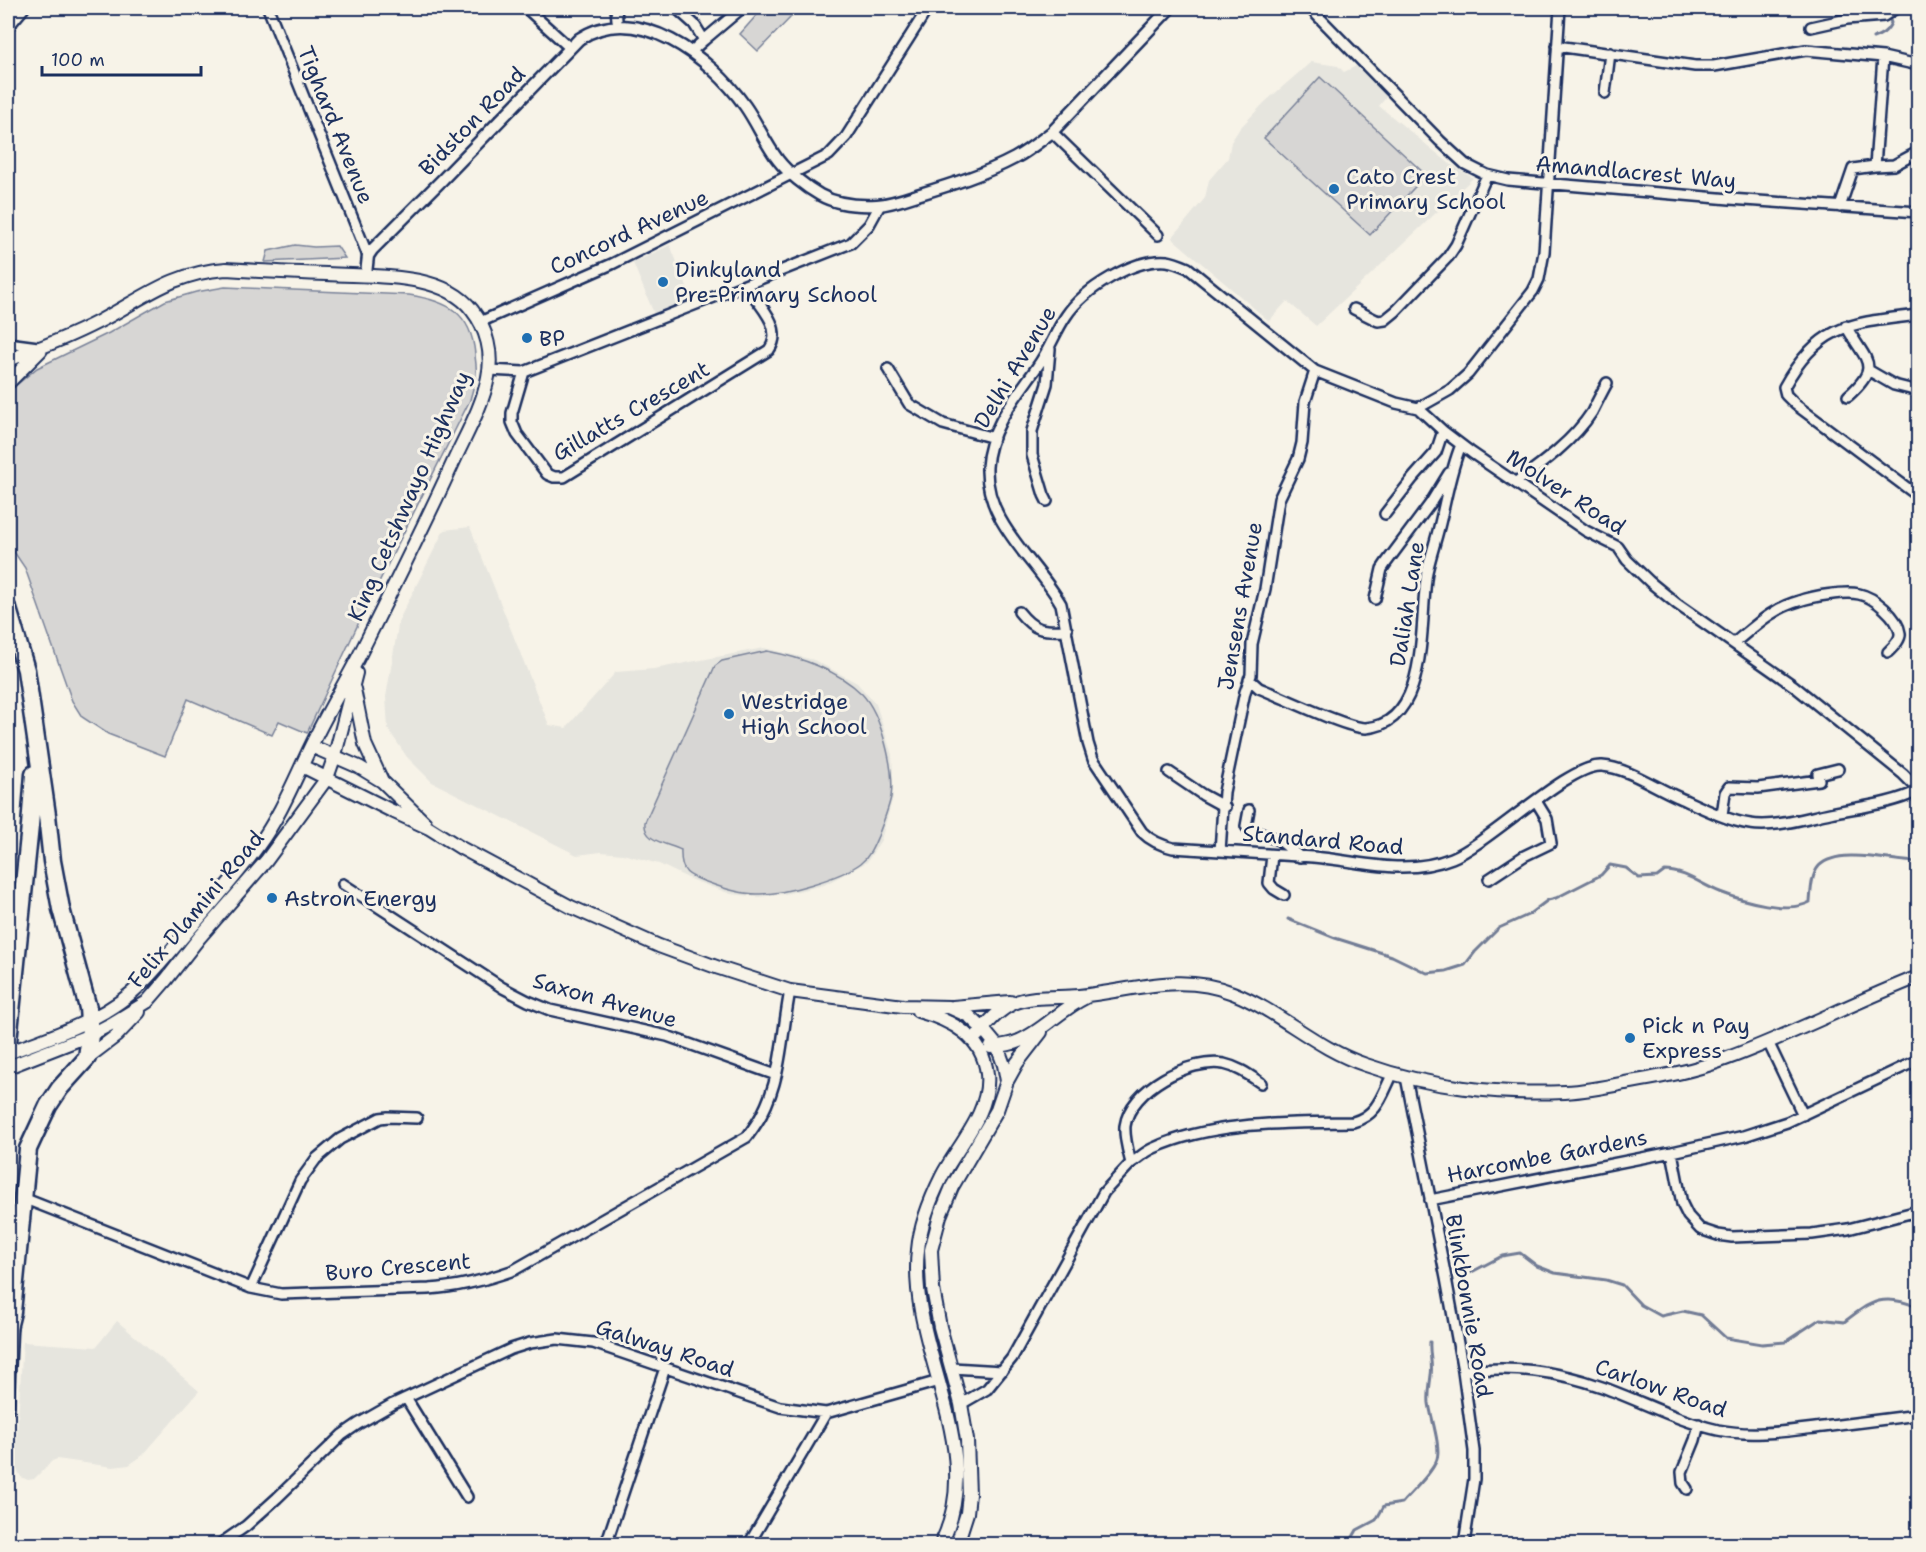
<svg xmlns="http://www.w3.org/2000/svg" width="1926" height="1552" font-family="'Shantell Sans',sans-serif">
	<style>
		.built { fill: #e6e5de }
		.green { fill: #d7d6d4; stroke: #798299; stroke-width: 1.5 }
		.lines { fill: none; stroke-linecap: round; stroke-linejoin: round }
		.stream { stroke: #727c95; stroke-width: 3 }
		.minor-casing { stroke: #1b2f5e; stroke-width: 14 }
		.tertiary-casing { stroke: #1b2f5e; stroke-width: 15 }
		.secondary-casing { stroke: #1b2f5e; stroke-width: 16 }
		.motorway-casing { stroke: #1b2f5e; stroke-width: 21 }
		.minor { stroke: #f7f3e8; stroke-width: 9 }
		.tertiary { stroke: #f7f3e8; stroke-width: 10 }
		.secondary { stroke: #f7f3e8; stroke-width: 12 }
		.motorway { stroke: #f7f3e8; stroke-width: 16 }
		.poi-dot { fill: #1f6fb2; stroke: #f7f3e8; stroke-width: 2 }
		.labels { text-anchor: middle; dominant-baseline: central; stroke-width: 6; stroke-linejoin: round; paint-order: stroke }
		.street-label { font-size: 22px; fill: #1b2f5e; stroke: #f7f3e8 }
		.poi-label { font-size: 22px; fill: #1b2f5e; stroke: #f7f3e8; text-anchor: start }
	</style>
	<rect width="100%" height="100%" fill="#f7f3e8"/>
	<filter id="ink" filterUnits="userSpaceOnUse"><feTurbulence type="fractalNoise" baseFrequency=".0167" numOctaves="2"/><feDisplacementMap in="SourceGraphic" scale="12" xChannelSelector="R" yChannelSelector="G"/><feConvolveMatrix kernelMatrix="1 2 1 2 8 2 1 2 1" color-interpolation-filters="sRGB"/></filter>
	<g filter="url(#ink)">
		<path class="built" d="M1311 62 1338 66 1344 72 1356 66 1388 95 1379 106 1450 164 1473 178 1316 326 1287 301 1269 321 1172 238 1205 198 1209 180 1228 158 1231 142 1240 128 1265 102Z
			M670 245 693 301 655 316 633 263Z
			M470 527 549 725 566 728 616 672 654 669 764 648 814 660 857 683 876 704 892 755 893 778V797L881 840 867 862 824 885 785 894 759 897 731 894 692 880 659 864 623 854 601 852 577 855 432 782 407 757 388 729 386 697 399 620 444 530Z
			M117 1321 199 1391 143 1455 129 1465 113 1467 57 1459 52 1461 34 1479 28 1480 21 1477 15 1465 23 1342 96 1347Z"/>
		<path class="green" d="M763 8H792V16L758 51 740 34Z
			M1320 77 1426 175 1370 235 1264 138Z
			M295 245 314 247 337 246 345 258 265 262 268 251Z
			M225 287 409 295C447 301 471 312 475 354 475 360 477 366 476 372 476 381 472 391 470 400L360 620 307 733 279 721 272 735 188 699 165 756 108 734 82 717 72 701 25 568 8 543V392L37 368 109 333 165 301 196 292Z
			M767 651C799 657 838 670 862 694 881 714 895 769 891 797 888 810 883 823 878 836 874 845 870 856 861 863 841 878 783 895 757 894 741 894 725 889 709 883 688 876 680 873 681 850 667 843 643 842 645 822L715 666 722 661Z"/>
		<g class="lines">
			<path class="stream" d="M1897 12 1906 8
				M1873 38C1881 35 1887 32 1891 23L1890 20 1891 15
				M1288 919 1335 938 1392 956 1427 973 1446 971 1465 965 1475 952 1499 928 1528 915 1548 900 1556 898 1601 875 1610 865 1626 868 1639 878 1657 877 1665 871C1685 871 1702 885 1720 892 1743 901 1789 914 1810 902 1811 891 1811 875 1819 866 1839 846 1892 862 1918 862
				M1468 1274 1502 1256 1520 1253 1537 1266 1555 1273 1606 1280 1622 1285 1641 1305 1661 1316 1683 1311 1701 1315 1726 1338 1762 1344 1785 1342 1820 1319 1844 1322C1872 1300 1884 1293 1918 1307
				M1349 1544 1357 1530 1376 1520 1384 1506 1402 1503C1412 1492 1433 1472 1437 1459 1441 1446 1431 1418 1429 1403 1428 1393 1430 1385 1431 1375 1433 1365 1429 1353 1430 1342"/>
			<g class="minor-casing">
				<path id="minor" d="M268 8 368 256
					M526 8 570 48
					M616 8 617 20
					M676 8 694 24 704 40 694 49
					M1310 8 1440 141 1465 164 1487 175 1508 180 1730 199 1918 212
					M8 27 24 8
					M1811 27 1847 19 1884 16 1896 8
					M704 40 742 8
					M1557 46 1695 66H1714L1806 50 1883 57 1918 65
					M1605 93 1610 53
					M1052 132 1158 235
					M1875 166 1894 165 1918 152
					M1840 207 1853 169 1875 166 1883 57
					M1354 309 1378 321 1385 320 1396 311 1448 257 1456 245 1487 175
					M1918 315C1853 323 1819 323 1784 387L1786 395 1796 405 1918 496
					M480 322 612 264 829 155 846 137 928 8
					M1846 326C1865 361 1883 365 1848 396
					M8 343 38 347
					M888 369 909 404 943 424 994 438
					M489 370 524 372 851 243 869 225 880 205
					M1868 370 1894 385 1918 391
					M524 372 512 413V422L517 434 547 474 554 477H564L769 350C785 328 759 304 746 286
					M1418 408 1450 390 1468 374 1533 291 1539 279 1544 252 1560 8
					M1516 482C1543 463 1574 440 1592 412 1597 402 1602 392 1607 383
					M1047 501 1044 495 1032 455V431L1047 384 1050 349
					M1385 514 1413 478 1436 452 1443 431
					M1375 599 1382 569 1386 563 1430 504 1449 473
					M1019 612C1035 632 1044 631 1067 630
					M1734 643C1755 626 1773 608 1799 601 1813 596 1845 591 1859 594 1874 597 1898 617 1900 633 1901 640 1893 647 1888 652
					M1249 679 1259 688C1280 696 1348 729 1366 728 1431 723 1419 617 1427 572 1431 554 1437 537 1441 519 1447 494 1451 469 1461 445
					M1169 772 1203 795 1225 807
					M1918 789 1903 774 1794 686 1677 604 1650 582 1627 560 1618 547 1586 531 1472 453 1443 431 1418 408 1396 403 1315 371 1188 268C1181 265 1174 262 1167 261 1134 258 1084 289 1066 316 1055 332 1049 351 1037 367 1016 397 989 428 987 467 985 523 1036 560 1061 604L1088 743 1093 759 1142 832C1151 841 1160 845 1173 848 1220 851 1267 854 1313 857 1362 861 1404 877 1452 858 1489 843 1570 763 1602 766 1628 768 1654 787 1678 797 1698 806 1728 821 1750 824 1776 828 1805 818 1830 813 1859 807 1892 804 1918 791
					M1249 810 1246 826 1249 830 1279 840 1300 857
					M1722 815 1725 793 1729 787 1758 788 1819 780 1818 774 1838 769
					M1220 851 1224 792 1245 692 1251 675 1252 644 1265 589 1279 499 1298 459 1302 443 1305 402 1315 371
					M1272 855 1269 883 1274 889 1284 895
					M1489 879 1524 856 1551 843 1547 819 1536 801
					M343 884 503 988 528 1001 550 1010 667 1036 776 1075
					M1768 1042 1803 1115
					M1406 1077 1446 1278 1463 1371 1474 1451V1479L1464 1544
					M1672 1152 1682 1204 1688 1216 1700 1229 1718 1235 1732 1237 1812 1234 1848 1229 1918 1211
					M1131 1163C1139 1158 1146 1151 1154 1148 1213 1121 1289 1123 1353 1122 1378 1115 1382 1095 1393 1073
					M23 1198 251 1288 281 1294 429 1289C459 1287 486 1280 514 1270L747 1137C752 1130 758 1122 762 1114 782 1077 782 1031 790 991
					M1430 1200 1672 1152 1744 1136 1787 1122 1918 1060
					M251 1288 300 1181 316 1159 340 1139 380 1118 388 1117 417 1118
					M952 1368 1002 1371
					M1463 1371C1514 1366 1554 1370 1602 1387 1641 1401 1678 1421 1718 1430 1753 1437 1788 1431 1823 1427 1855 1423 1887 1419 1918 1415
					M406 1398 467 1497
					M961 1404 987 1389 1012 1358 1104 1192 1131 1163C1128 1151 1124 1138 1125 1126 1130 1089 1190 1058 1224 1064 1238 1067 1249 1075 1261 1083
					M8 1409 12 1323
					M1687 1489 1683 1483 1682 1472 1695 1440 1699 1424
					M220 1544 246 1526 277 1498 342 1435 358 1424 393 1404 511 1349 530 1343 557 1339 593 1343 780 1407 826 1413 939 1381
					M606 1544 665 1368
					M749 1544 826 1413"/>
			</g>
			<g class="tertiary-casing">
				<path id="tertiary" d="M366 274 368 256 372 250 442 180 579 39C637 0 711 58 745 106 757 123 765 143 778 160 788 173 806 187 820 195 836 204 859 206 877 205 891 204 905 199 917 195 950 185 985 174 1015 158 1028 151 1040 141 1052 132L1170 8"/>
			</g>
			<g class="secondary-casing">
				<path id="secondary" d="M8 360C38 349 69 337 98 322 144 298 171 273 226 269 259 271 293 273 327 274 370 277 442 271 472 310 487 329 493 354 488 377 483 406 464 438 452 465 423 528 392 590 361 652 347 680 330 707 316 736 297 773 283 812 258 846 239 873 216 898 194 924 177 943 161 964 143 982 108 1019 54 1035 8 1053
					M8 383 41 350
					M354 689 365 744 382 781
					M311 746 359 767 382 781 425 823
					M302 766 392 811 429 828 461 848 571 907 659 946 719 968 790 991 903 1006 949 1007 969 1016 983 1029 997 1046 1004 1065 1007 1081 997 1110 952 1187 940 1216 931 1250 933 1289 940 1327 961 1404 967 1440 969 1494 967 1513 957 1544
					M953 1007 1010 1002
					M918 1011C951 1020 983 1036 987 1074 991 1112 958 1145 942 1176 931 1198 920 1226 918 1250 907 1349 989 1448 941 1544
					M973 1040C986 1026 996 1011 1014 1003 1032 995 1059 998 1079 996 1133 991 1179 972 1233 993 1281 1012 1315 1048 1366 1065 1428 1087 1499 1095 1565 1092 1585 1091 1606 1087 1625 1083 1660 1077 1695 1071 1728 1058 1793 1034 1854 1002 1918 977
					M991 1047C1000 1046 1010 1045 1019 1041 1043 1031 1061 1009 1086 997
					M87 1058 116 1036 139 1012
					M8 1067 90 1035 111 1024 147 1002 166 980 199 938 266 861 327 778 335 755 356 673
					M1007 1081 1017 1063 1041 1032"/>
			</g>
			<g class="motorway-casing">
				<path id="motorway" d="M8 609 26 670 47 815 52 861 61 909 88 1008 90 1035 87 1058 60 1088 48 1106 28 1149 12 1312 8 1328
					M8 1041 30 826 34 774"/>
			</g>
			<use href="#minor" class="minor"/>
			<use href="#tertiary" class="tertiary"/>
			<use href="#secondary" class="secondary"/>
			<use href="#motorway" class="motorway"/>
		</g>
	</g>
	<g class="poi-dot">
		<circle cx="1334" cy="189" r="6"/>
		<circle cx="663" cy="282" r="6"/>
		<circle cx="527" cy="338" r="6"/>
		<circle cx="729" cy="714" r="6"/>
		<circle cx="272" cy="898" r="6"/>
		<circle cx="1630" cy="1038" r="6"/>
	</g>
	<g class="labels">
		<g class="street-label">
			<text transform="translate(472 121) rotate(-46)">Bidston Road</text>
			<text transform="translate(336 125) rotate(68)">Tighard Avenue</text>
			<text transform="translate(1636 172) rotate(5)">Amandlacrest Way</text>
			<text transform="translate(629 232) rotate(-25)">Concord Avenue</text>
			<text transform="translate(1015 367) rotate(-59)">Delhi Avenue</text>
			<text transform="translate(631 411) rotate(-30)">Gillatts Crescent</text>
			<text transform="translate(1566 492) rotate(33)">Molver Road</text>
			<text transform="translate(409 496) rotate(-66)">King Cetshwayo Highway</text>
			<text transform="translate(1407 604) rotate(-81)">Daliah Lane</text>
			<text transform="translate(1240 606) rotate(-80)">Jensens Avenue</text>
			<text transform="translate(1323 840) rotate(5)">Standard Road</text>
			<text transform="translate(196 909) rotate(-50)">Felix Dlamini Road</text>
			<text transform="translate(605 1000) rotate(16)">Saxon Avenue</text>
			<text transform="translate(1547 1156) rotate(-11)">Harcombe Gardens</text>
			<text transform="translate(398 1267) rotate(-5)">Buro Crescent</text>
			<text transform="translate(1469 1306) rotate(80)">Blinkbonnie Road</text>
			<text transform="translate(665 1348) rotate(18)">Galway Road</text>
			<text transform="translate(1661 1388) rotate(19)">Carlow Road</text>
		</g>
		<g class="poi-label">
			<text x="1346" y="176">Cato Crest<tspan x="1346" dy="25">Primary School</tspan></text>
			<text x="675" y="269">Dinkyland<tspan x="675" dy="25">Pre-Primary School</tspan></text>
			<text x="539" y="338">BP</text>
			<text x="741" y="701">Westridge<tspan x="741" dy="25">High School</tspan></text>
			<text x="284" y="898">Astron Energy</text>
			<text x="1642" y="1025">Pick n Pay<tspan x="1642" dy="25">Express</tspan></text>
		</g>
	</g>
	<rect width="1926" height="1552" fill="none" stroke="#f7f3e8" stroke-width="30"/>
	<rect x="15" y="15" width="1896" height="1522" fill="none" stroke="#1b2f5e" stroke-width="2" filter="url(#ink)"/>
	<path d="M42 66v9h159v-9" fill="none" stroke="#1b2f5e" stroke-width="3"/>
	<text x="51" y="66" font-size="18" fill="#1b2f5e" stroke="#f7f3e8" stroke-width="4.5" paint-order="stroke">100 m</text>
</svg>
